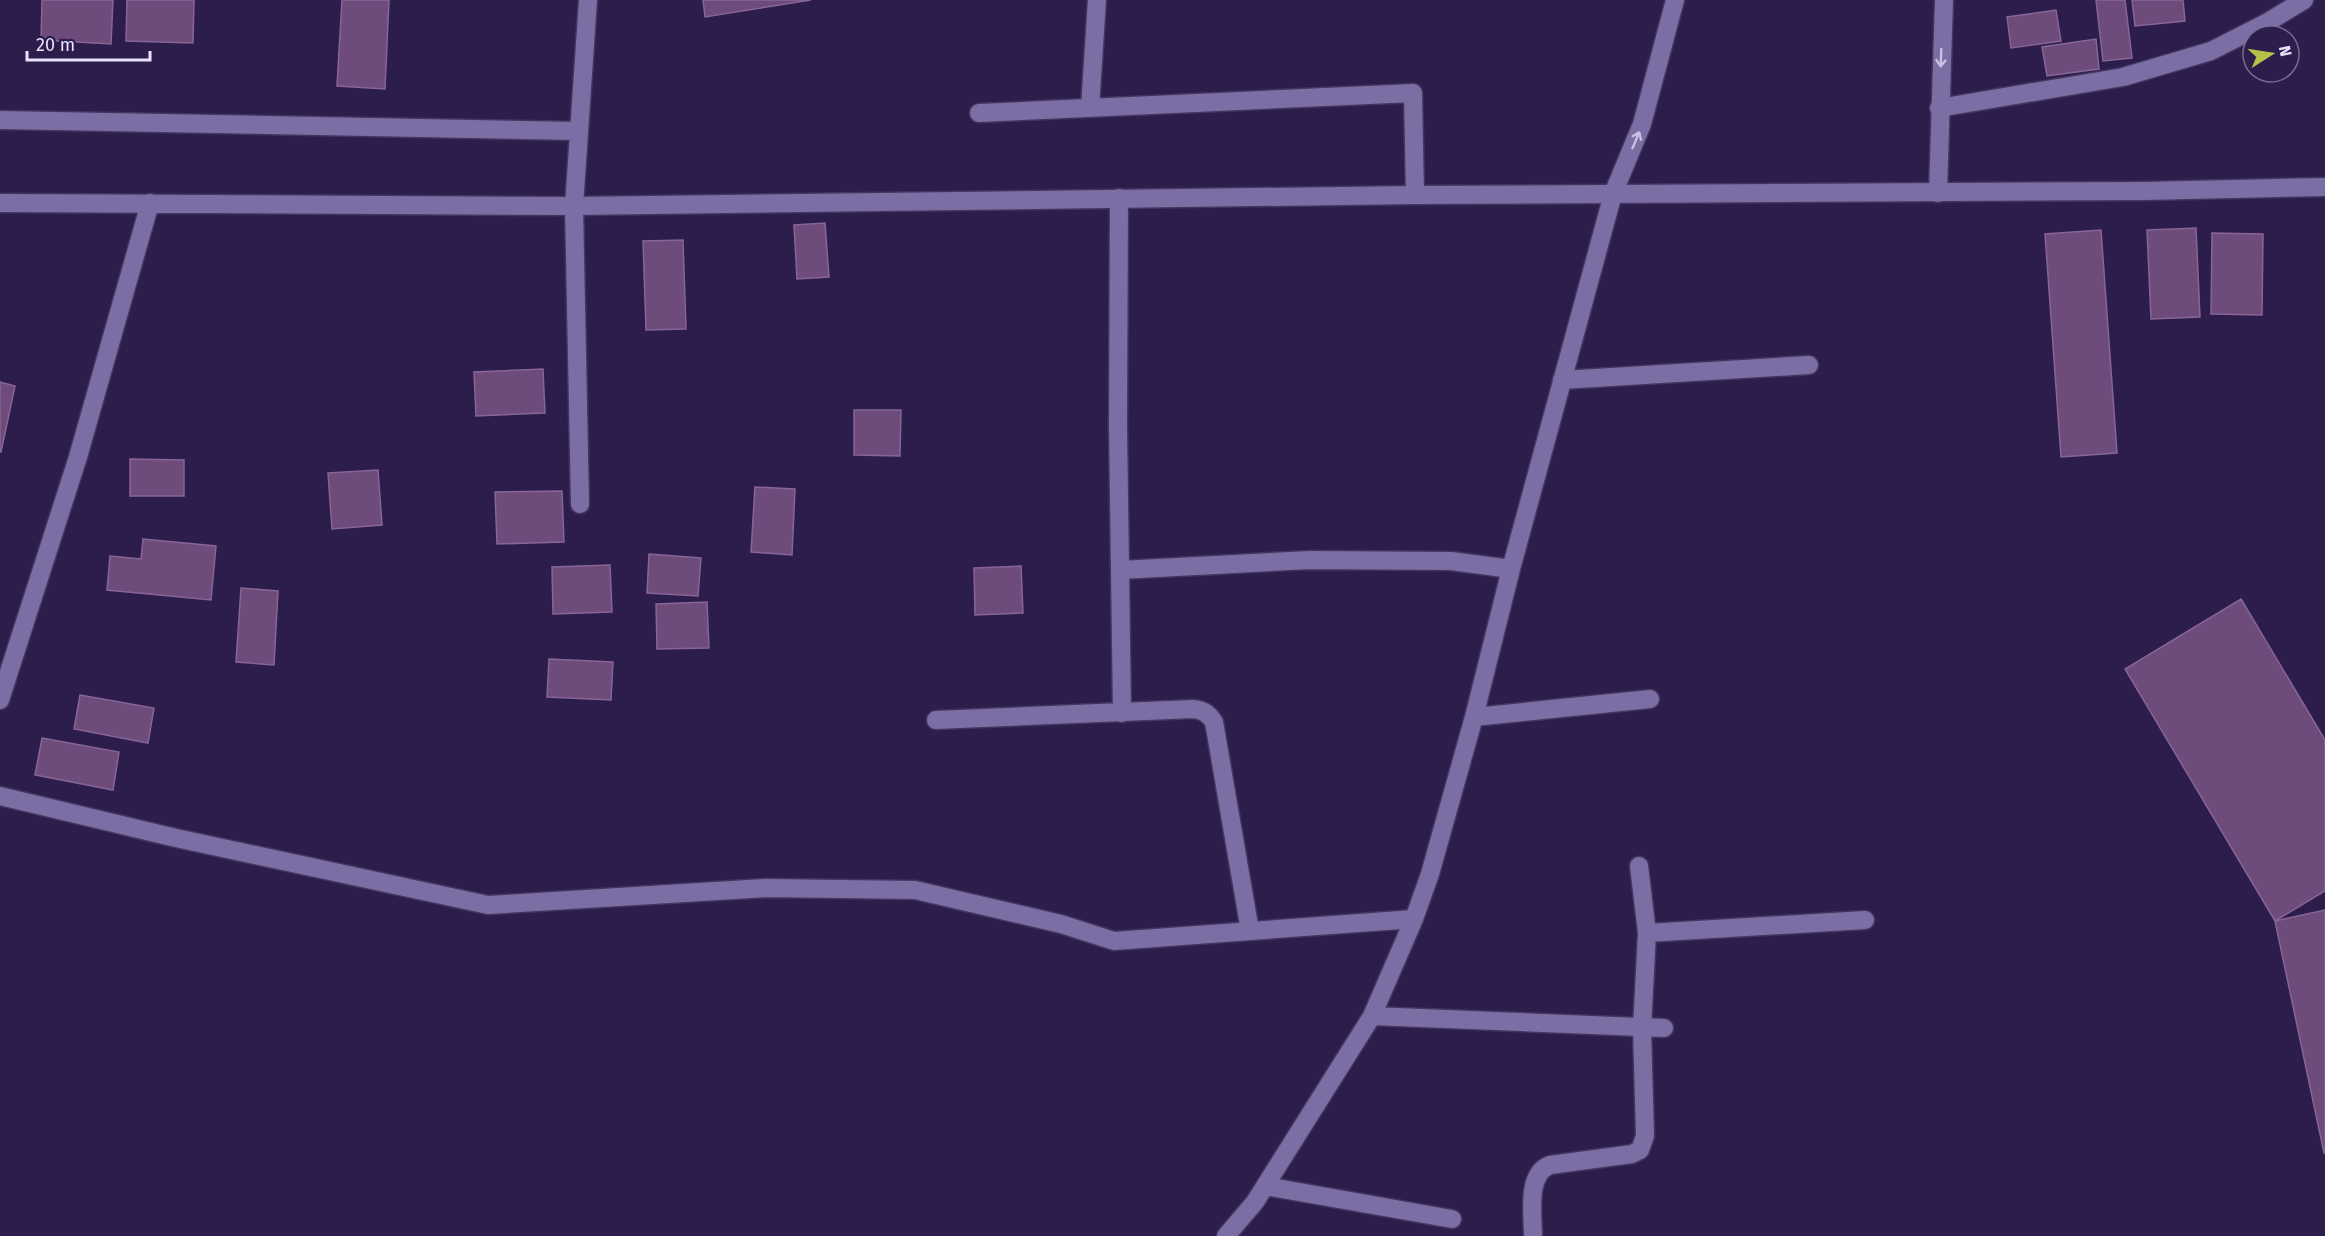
<svg xmlns="http://www.w3.org/2000/svg" width="2325" height="1236" font-family="'Fira Sans',sans-serif">
	<style>
		.building { fill: #6d4c7c; stroke: #876597; stroke-width: 1.5 }
		.lines { fill: none; stroke-linecap: round; stroke-linejoin: round }
		.street-casing { stroke: #43355d; stroke-width: 21 }
		.secondary-casing { stroke: #43355d; stroke-width: 21 }
		.street { stroke: #7b6ea5; stroke-width: 18 }
		.secondary { stroke: #7b6ea5; stroke-width: 18 }
		.oneway { stroke: #c7c0e1 }
	</style>
	<rect width="100%" height="100%" fill="#2c1d4c"/>
	<path class="building" d="M42 0H113L111 44 41 40Z
		M127 0H194L193 43 126 41Z
		M342 0H389L385 89 337 86Z
		M703 0H811L705 17Z
		M2096 0H2125L2132 58 2103 61Z
		M2132 0H2183L2185 21 2135 26Z
		M2056 10 2061 41 2011 48 2007 17Z
		M2096 39 2099 69 2047 76 2042 47Z
		M825 223 829 277 797 279 794 225Z
		M2196 228 2200 317 2151 319 2147 230Z
		M2101 230 2117 453 2061 457 2045 234Z
		M2212 233 2263 234 2262 315 2211 314Z
		M683 240 686 329 646 330 643 241Z
		M543 369 545 413 476 416 474 372Z
		M0 382 15 386 1 452H0Z
		M854 410H901L900 456 854 455Z
		M130 459 184 460V496H130Z
		M378 470 382 525 332 529 328 473Z
		M755 487 795 489 792 555 751 552Z
		M562 491 564 542 497 544 495 492Z
		M143 539 216 546 211 600 107 590 110 556 141 559Z
		M649 554 701 558 698 596 647 593Z
		M610 565 612 612 553 614 552 567Z
		M1021 566 1023 613 975 615 974 568Z
		M241 588 278 591 274 665 236 662Z
		M2241 599 2325 740V891L2275 921 2125 669Z
		M707 602 709 648 657 649 656 604Z
		M549 659 613 662 611 700 547 697Z
		M80 695 154 708 148 743 74 729Z
		M42 738 119 752 113 790 35 775Z
		M2325 910V1153H2324L2275 921Z"/>
	<g class="lines">
		<g class="street-casing">
			<path id="street" d="M1090 108 1097 0
				M1939 108 2123 77 2211 51 2268 22 2304 0
				M979 113 1413 93 1415 195
				M0 120 578 131
				M1938 193 1944 0
				M1119 198 1118 425 1122 713
				M1562 380 1809 365
				M580 504 574 206 588 0
				M1120 570 1310 560 1451 561 1511 569
				M1474 717 1650 699
				M936 720 1193 709C1203 710 1208 713 1214 722L1250 931
				M0 796 176 838 488 905 766 888 915 890 1061 924 1114 941 1414 919
				M1647 933 1865 920
				M1372 1016 1664 1028
				M1265 1186 1452 1219
				M1226 1236 1255 1202 1372 1016 1414 919 1430 874 1474 717 1511 569 1613 194 1642 124 1675 0
				M1533 1236C1533 1214 1526 1174 1550 1165L1632 1154 1640 1150 1645 1136 1642 1028 1647 933 1639 866"/>
		</g>
		<g class="secondary-casing">
			<path id="secondary" d="M0 203 574 206 1415 195 2144 191 2325 187
				M0 700 78 457 150 203"/>
		</g>
		<use href="#street" class="street"/>
		<use href="#secondary" class="secondary"/>
	</g>
	<defs><path id="oneway-shaft" d="M-6 0H5M1.5-3L5.5 0L1.5 3" fill="none" stroke-width="1.6" stroke-linecap="round" stroke-linejoin="round" transform="scale(1.5)"/></defs>
	<g class="oneway">
		<use href="#oneway-shaft" transform="translate(1941 58) rotate(92)"/>
		<use href="#oneway-shaft" transform="translate(1636 140) rotate(-67)"/>
	</g>
	<g transform="translate(2271 54) rotate(78)"><circle r="28" fill="#2c1d4c" stroke="#776c92" stroke-width="1.5"/>
	<path d="M0-4.5L10 22L0 15L-10 22Z" fill="#b5c249"/>
	<text y="-9" font-size="16" font-weight="bold" text-anchor="middle" fill="#e8e3fb">N</text>
	</g>
	<path d="M27 51v9h123v-9" fill="none" stroke="#e8e3fb" stroke-width="3"/>
	<text x="36" y="51" font-size="18" fill="#e8e3fb" stroke="#2c1d4c" stroke-width="4.5" paint-order="stroke">20 m</text>
</svg>
